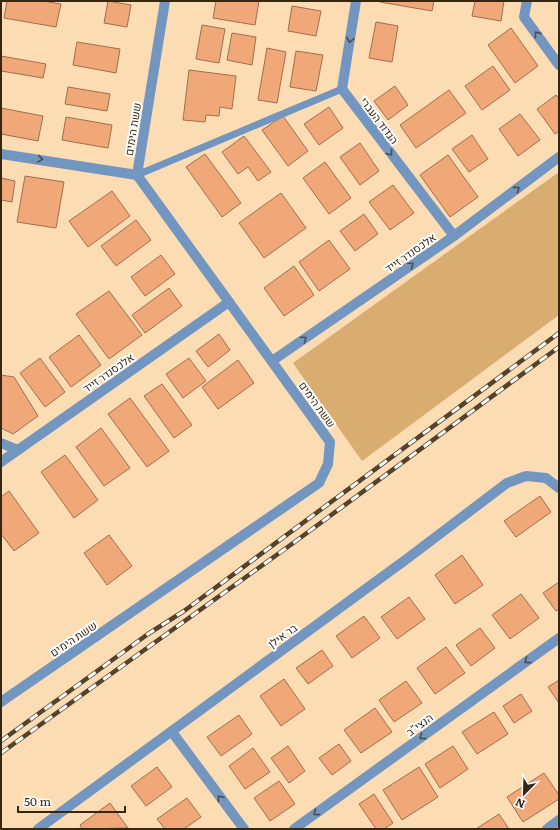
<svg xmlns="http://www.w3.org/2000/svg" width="560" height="830" font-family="Literata,Heebo,serif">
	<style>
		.green { fill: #d9ac6f }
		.building { fill: #f1a879; stroke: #a16e4b }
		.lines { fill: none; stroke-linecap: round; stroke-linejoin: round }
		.service { stroke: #7396c0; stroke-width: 7 }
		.minor { stroke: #7396c0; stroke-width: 10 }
		.tertiary { stroke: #7396c0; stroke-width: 10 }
		.rail-casing { stroke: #54422a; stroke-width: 4.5 }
		.rail { stroke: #fff; stroke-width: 3; stroke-dasharray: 9; stroke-linecap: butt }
		.oneway { stroke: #4b4e4f }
		.labels { text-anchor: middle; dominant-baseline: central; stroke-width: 4; stroke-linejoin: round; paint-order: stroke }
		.street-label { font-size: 11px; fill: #362712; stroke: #fff }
	</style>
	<rect width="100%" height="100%" fill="#fcdcb2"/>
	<path class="green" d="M559 172V315L362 461 293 363Z"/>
	<path class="building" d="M7 1H43L61 4 56 27 4 18Z
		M108 1 131 5 127 27 104 23Z
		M216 1H259L255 25 213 18Z
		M381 1H434L432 11 380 2Z
		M475 1H504L501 21 472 16Z
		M292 6 321 11 316 36 288 31Z
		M376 22 398 26 392 62 369 58Z
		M202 25 225 29 219 63 196 59Z
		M511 28 538 66 515 83 488 45Z
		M232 33 256 37 252 65 227 60Z
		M77 42 120 49 116 73 73 65Z
		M267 48 286 52 277 103 258 100Z
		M296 51 323 55 316 91 290 87Z
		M1 56 46 64 43 78 1 71Z
		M493 66 510 90 482 110 465 86Z
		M189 70 236 76 232 109 220 107 219 116 206 115 205 122 183 120Z
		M395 86 408 105 388 120 374 101Z
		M68 87 110 94 107 111 65 104Z
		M449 90 466 113 416 148 400 125Z
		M556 95 559 99V131L555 134 537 109Z
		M329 107 343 128 319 145 304 124Z
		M1 108 43 116 38 141 1 134Z
		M520 114 540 140 518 156 499 129Z
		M283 116 308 151 288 166 262 130Z
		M66 117 112 125 108 148 62 140Z
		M472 135 488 159 469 172 452 149Z
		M244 136 271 172 258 181 248 167 238 174 222 152Z
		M360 143 379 171 360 185 340 157Z
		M205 154 241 203 222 217 186 167Z
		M448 155 478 197 450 217 420 175Z
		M325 162 351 198 329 214 303 178Z
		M25 176 64 182 56 228 17 222Z
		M1 178 15 181 12 202 1 200Z
		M393 185 414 213 390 230 369 202Z
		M112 191 130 216 88 247 69 221Z
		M281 193 306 228 264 258 239 223Z
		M364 214 378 234 355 251 340 231Z
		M136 220 151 240 116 266 101 246Z
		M329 240 350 269 319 291 299 262Z
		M161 255 175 274 145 296 131 277Z
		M294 266 314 295 284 316 264 288Z
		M169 288 182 306 145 333 132 315Z
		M109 291 142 335 109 359 76 314Z
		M219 334 230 350 208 367 196 351Z
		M79 335 101 365 71 387 49 357Z
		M40 358 65 392 45 407 20 373Z
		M189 358 206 381 183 398 166 374Z
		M238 360 254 383 218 409 202 387Z
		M1 375 14 377 38 416 13 434 1 428Z
		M162 384 192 425 174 438 144 396Z
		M130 398 169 451 147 467 108 414Z
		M101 428 130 468 104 486 76 447Z
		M65 455 98 500 74 518 41 472Z
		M9 491 39 533 14 551 1 534V497Z
		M540 496 551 512 516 537 504 521Z
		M109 535 132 566 107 585 84 553Z
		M462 555 483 585 455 604 435 575Z
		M559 582V609L556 611 543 593Z
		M521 594 539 618 510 639 492 615Z
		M409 597 425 619 397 639 381 617Z
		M364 616 380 638 352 658 336 636Z
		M480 628 495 648 471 666 456 645Z
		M446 647 465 673 435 694 417 668Z
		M322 650 333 666 308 684 296 668Z
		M284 679 305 709 281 726 260 696Z
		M559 680V703L548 687Z
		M406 681 422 703 394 722 379 700Z
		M521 694 532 711 514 723 503 706Z
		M375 708 392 732 361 753 344 730Z
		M494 712 508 734 477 754 462 732Z
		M239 715 252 734 221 756 207 737Z
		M339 744 351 761 332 775 319 758Z
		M288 746 305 771 289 783 271 758Z
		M453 746 468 769 440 788 425 764Z
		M253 748 270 772 245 789 229 766Z
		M157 767 172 787 146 806 131 786Z
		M419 767 438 797 402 820 383 790Z
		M544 773 559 795V799L523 822 507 797Z
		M279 781 295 804 270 821 254 798Z
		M374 794 393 823 384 829H376L359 804Z
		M187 798 201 817 184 829H165L157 819Z
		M110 803 128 828 82 829 80 825Z
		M499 814 509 829H476Z"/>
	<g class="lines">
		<path class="service" d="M137 175 342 89"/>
		<path class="minor" d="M356 1 342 89 454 236
			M527 1 524 17 559 65
			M1 154 137 175
			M272 361 454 236 559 157
			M1 443 18 450
			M1 702 319 483 328 464 330 442 229 302
			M172 732 244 829
			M38 829 408 558 507 483 526 476 546 478 559 488
			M294 829 559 638
			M547 829 559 820"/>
		<path class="tertiary" d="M1 462 229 302 137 175 165 1"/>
		<g class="rail-casing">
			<path id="rail" d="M1 741 148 634 184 611 559 333
				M1 753 296 541 559 347"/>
		</g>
		<use href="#rail" class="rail"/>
	</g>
	<defs><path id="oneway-chevron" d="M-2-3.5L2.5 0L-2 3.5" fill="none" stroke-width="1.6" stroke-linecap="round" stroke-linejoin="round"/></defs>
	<g class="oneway">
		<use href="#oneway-chevron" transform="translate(537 34) rotate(-126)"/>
		<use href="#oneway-chevron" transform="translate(350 40) rotate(99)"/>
		<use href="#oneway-chevron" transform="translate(390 153) rotate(53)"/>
		<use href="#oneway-chevron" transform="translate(40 159) rotate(9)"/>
		<use href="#oneway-chevron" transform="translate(517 189) rotate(-37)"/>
		<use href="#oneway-chevron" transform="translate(411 265) rotate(-35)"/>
		<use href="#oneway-chevron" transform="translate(304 339) rotate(-35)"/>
		<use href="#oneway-chevron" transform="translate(527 661) rotate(144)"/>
		<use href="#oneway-chevron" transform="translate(422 737) rotate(144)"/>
		<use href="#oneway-chevron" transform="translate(220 798) rotate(-126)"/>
		<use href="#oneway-chevron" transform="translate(316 813) rotate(144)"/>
	</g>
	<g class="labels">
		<g class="street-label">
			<text transform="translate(380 120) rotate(53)">הגדוד העברי</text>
			<text transform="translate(132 129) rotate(-81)">ששת הימים</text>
			<text transform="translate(410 252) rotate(-35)">אלכסנדר זייד</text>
			<text transform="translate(108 372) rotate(-35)">אלכסנדר זייד</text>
			<text transform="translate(318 404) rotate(54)">ששת הימים</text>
			<text transform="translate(282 635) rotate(-36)">בר אילן</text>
			<text transform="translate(73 638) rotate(-34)">ששת הימים</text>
			<text transform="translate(419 724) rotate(-36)">הנצי"ב</text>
		</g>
	</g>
	<rect width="560" height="830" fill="none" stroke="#362712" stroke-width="4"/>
	<g transform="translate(524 794) rotate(203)" stroke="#ffffff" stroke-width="3" paint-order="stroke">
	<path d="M0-3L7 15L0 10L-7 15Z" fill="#362712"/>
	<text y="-6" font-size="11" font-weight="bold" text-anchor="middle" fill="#362712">N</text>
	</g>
	<path d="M18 806v6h107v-6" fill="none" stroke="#362712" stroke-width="2"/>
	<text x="24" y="806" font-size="12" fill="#362712" stroke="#ffffff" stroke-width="3" paint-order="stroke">50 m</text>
</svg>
